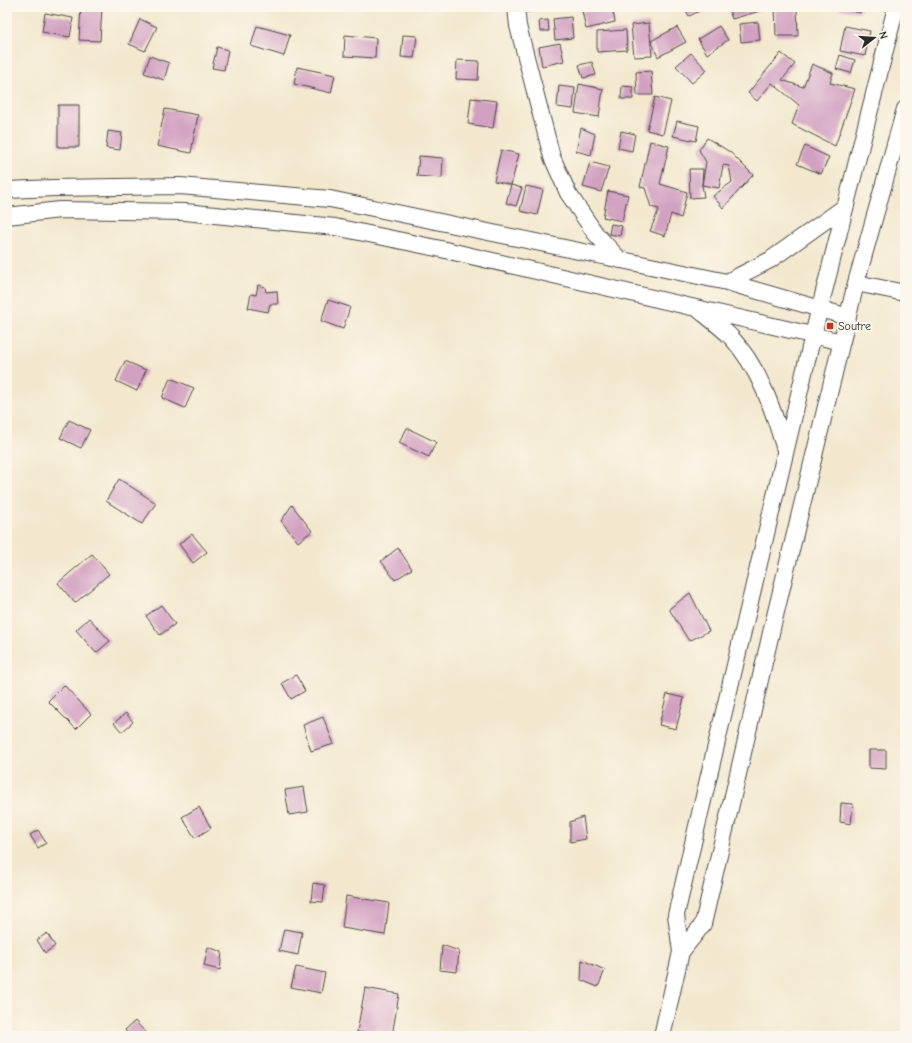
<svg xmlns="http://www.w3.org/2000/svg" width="912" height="1043" font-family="'Comic Neue',sans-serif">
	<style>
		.building { fill: #d2a0c1 }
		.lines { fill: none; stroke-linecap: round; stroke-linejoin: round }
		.street-casing { stroke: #494743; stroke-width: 18 }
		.street { stroke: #fff; stroke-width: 16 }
		.poi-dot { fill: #c8321e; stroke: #fbf7ec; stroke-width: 1.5 }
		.labels { text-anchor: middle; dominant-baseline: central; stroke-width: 4; stroke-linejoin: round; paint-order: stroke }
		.poi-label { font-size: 12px; fill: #2b2b2b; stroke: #fbf7ec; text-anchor: start }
	</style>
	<rect width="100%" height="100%" fill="#fbf7ec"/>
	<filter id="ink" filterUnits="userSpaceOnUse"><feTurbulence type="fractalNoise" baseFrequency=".025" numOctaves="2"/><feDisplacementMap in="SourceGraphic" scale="8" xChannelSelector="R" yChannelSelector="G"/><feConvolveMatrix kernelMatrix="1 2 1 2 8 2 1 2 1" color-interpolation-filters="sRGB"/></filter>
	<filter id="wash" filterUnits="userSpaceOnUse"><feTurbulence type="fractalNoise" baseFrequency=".012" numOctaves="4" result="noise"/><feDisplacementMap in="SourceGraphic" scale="16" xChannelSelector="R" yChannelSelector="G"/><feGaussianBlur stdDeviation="0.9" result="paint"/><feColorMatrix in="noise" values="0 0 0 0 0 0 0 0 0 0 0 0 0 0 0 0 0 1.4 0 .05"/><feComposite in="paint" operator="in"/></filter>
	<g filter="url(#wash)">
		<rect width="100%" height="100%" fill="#f3e8ce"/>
		<g id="blocks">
			<path class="building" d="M81 7H102L100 41 79 40Z
				M526 7H543V9L527 12Z
				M597 7H612L615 22 586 29 582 11Z
				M684 7H708L689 16Z
				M728 7H762L763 10 732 19Z
				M775 7H797L798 36H776Z
				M831 7H862L860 13Z
				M45 13 73 18 70 37 42 32Z
				M571 17 573 38 555 40 553 19Z
				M140 19 157 27 145 51 129 44Z
				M548 20 549 31H540L539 21Z
				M758 22 760 40 741 42 739 24Z
				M649 23 652 56 634 57 631 25Z
				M257 26 290 35 284 56 251 46Z
				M719 26 728 40 707 54 698 39Z
				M845 26 870 31 865 56 840 51Z
				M677 27 686 42 658 57 651 41Z
				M626 30 627 50 597 52V32Z
				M345 35 376 38 375 58 344 56Z
				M403 35 417 36 414 58 401 57Z
				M560 43 564 61 542 66 539 47Z
				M217 47 228 50 224 70 212 68Z
				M691 53 707 70 692 83 676 66Z
				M781 53 795 64 782 80 803 87 812 64 833 73 830 83 855 89 835 146 792 124 799 105 772 83 757 101 748 93Z
				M840 55 855 60 851 73 836 69Z
				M150 56 169 63 164 80 144 73Z
				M457 60 479 61 478 80 456 79Z
				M592 62 596 75 583 78 579 65Z
				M297 67 335 75 331 93 294 84Z
				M651 71 653 95H637L636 72Z
				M579 84 603 89 599 117 575 113Z
				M559 86 575 88 573 109 557 107Z
				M622 86 633 87V99H621Z
				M655 97 671 101 663 134 647 130Z
				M471 98 497 101 493 128 468 124Z
				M58 105H79V147H58Z
				M165 109 198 115 191 153 157 146Z
				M677 121 699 126 696 141 673 136Z
				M581 128 595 134 591 155 576 151Z
				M108 131 122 133 120 150 106 148Z
				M621 131 635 134 632 151 618 148Z
				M707 138 730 152 753 175 723 208 713 196 732 182 729 166 723 165 719 188 702 185 706 162 699 150Z
				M650 141 669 146 660 184 687 192 681 218 671 214 665 236 650 231 659 209 651 207 645 188 640 187Z
				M805 146 829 157 821 174 797 164Z
				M501 150 519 154 511 185 494 181Z
				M419 156 443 158 442 178 417 176Z
				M590 162 609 167 601 192 583 187Z
				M689 169H703L702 185 704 197 690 198Z
				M511 185 522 188 516 206 506 203Z
				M526 186 543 190 537 215 520 211Z
				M608 191 628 195 622 221 603 217Z
				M611 224 622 226 620 236 609 234Z
				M258 285 265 287 266 292 277 291 278 304H270L268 312 248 308 251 294 256 295Z
				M328 300 350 307 343 329 321 321Z
				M125 361 146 370 137 391 116 381Z
				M170 378 194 388 185 408 162 398Z
				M69 420 90 430 81 448 60 438Z
				M407 428 436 442 429 457 399 443Z
				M119 479 156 503 142 524 106 501Z
				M292 505 312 531 298 542 281 521Z
				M192 534 207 552 193 563 179 544Z
				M398 548 412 569 395 580 381 561Z
				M92 554 109 574 75 603 58 583Z
				M690 593 709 631 689 641 669 609Z
				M161 605 175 624 160 635 146 616Z
				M89 618 110 641 96 653 76 630Z
				M296 675 305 691 291 699 282 683Z
				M64 685 91 714 76 729 48 701Z
				M667 694 684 698 676 729 659 725Z
				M126 713 133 722 122 732 114 723Z
				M323 717 334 744 311 751 303 725Z
				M869 750H886V769L869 768Z
				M304 787 308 812 289 815 285 790Z
				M841 803 853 804 851 824 840 822Z
				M199 807 211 828 195 838 182 817Z
				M583 817 586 839 570 842V822Z
				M38 830 46 843 38 848 30 835Z
				M313 883 325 885 323 902 311 901Z
				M346 896 389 903 385 935 342 928Z
				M284 929 302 932 298 955 279 951Z
				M47 933 55 946 45 953 37 940Z
				M442 945 459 951 457 972 440 970Z
				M208 947 222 952 220 970 204 966Z
				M582 960 605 970 598 987 581 980Z
				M296 967 325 973 321 993 291 987Z
				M365 988 399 994 392 1036H377L357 1032Z
				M135 1021 149 1036H130L125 1030Z"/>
		</g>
	</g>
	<g filter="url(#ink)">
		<use href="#blocks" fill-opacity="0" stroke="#494743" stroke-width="1"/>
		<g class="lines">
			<g class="street-casing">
				<path id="street" d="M516 7 518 26 552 157 568 193 595 233 620 260
					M7 190 54 188 180 186 330 199 727 282 848 317
					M7 216 60 210 185 212 335 227 441 249 842 342
					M727 282 770 260 846 206
					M856 283 905 293
					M698 309C709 318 721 327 731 337 760 369 773 409 785 450
					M681 952 703 924 774 620 856 283 905 109
					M662 1036 681 952 676 915 813 335 896 7"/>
			</g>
			<use href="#street" class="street"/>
		</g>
	</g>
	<rect class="poi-dot" x="826" y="322" width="8" height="8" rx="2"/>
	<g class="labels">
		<g class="poi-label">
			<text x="838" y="326">Soutre</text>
		</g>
	</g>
	<rect width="912" height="1043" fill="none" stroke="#fbf7ec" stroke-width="24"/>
	<g transform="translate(874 38) rotate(73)" stroke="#fbf7ec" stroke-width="3" paint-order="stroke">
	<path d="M0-3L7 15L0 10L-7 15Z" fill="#2b2b2b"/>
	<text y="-6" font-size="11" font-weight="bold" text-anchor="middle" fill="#2b2b2b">N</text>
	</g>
</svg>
